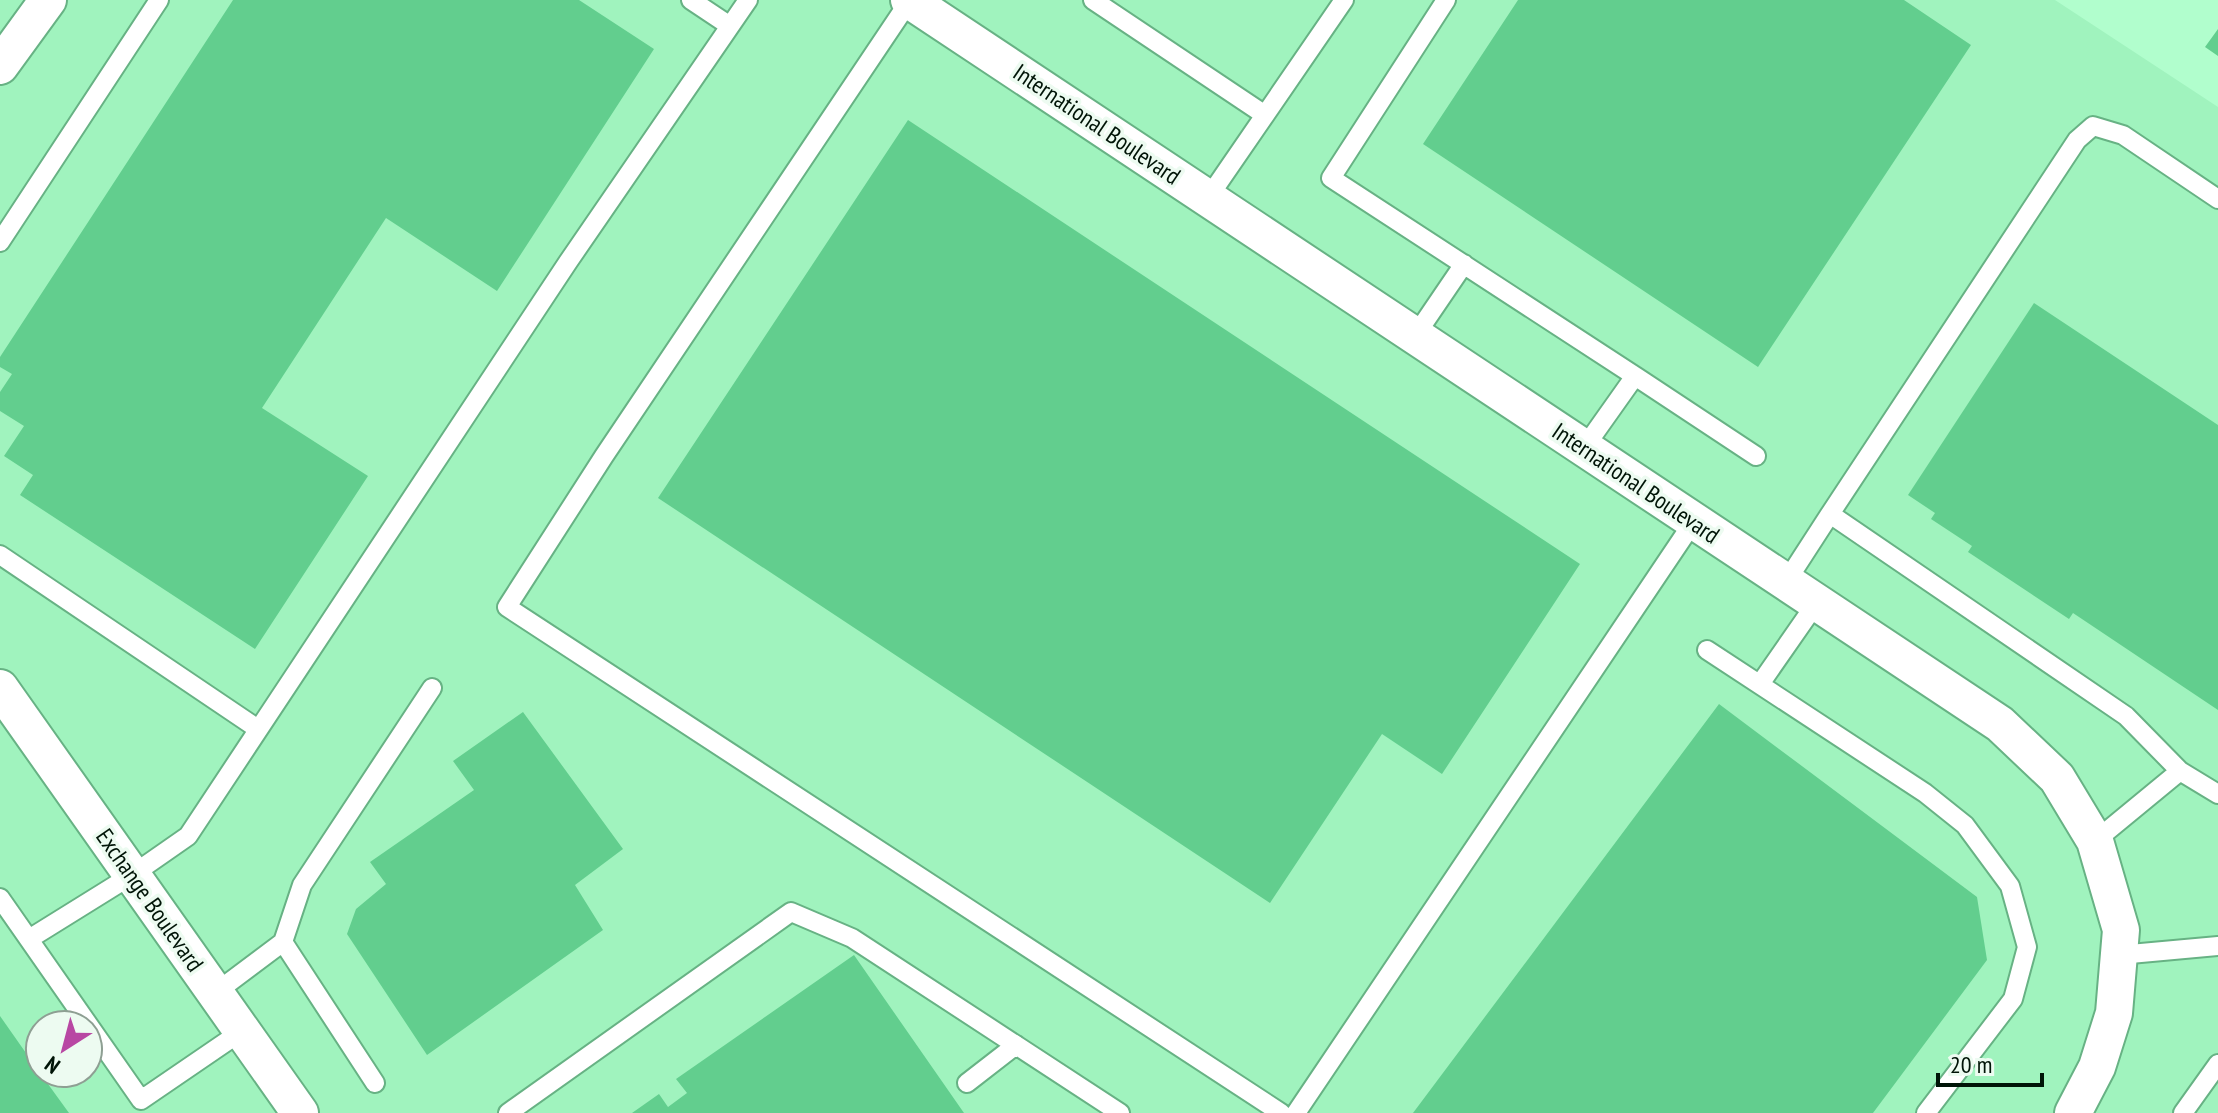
<svg xmlns="http://www.w3.org/2000/svg" width="2218" height="1113" font-family="'PT Sans Narrow',sans-serif">
	<style>
		.built { fill: #a0f3be; fill-rule: evenodd }
		.building { fill: #62ce8e }
		.lines { fill: none; stroke-linecap: round; stroke-linejoin: round }
		.lane-casing { stroke: #67b284; stroke-width: 22 }
		.street-casing { stroke: #67b284; stroke-width: 40 }
		.lane { stroke: #fff; stroke-width: 18 }
		.street { stroke: #fff; stroke-width: 36 }
		.labels { text-anchor: middle; dominant-baseline: central; stroke-width: 7; stroke-linejoin: round; paint-order: stroke }
		.street-label { font-size: 24px; fill: #001407; stroke: #edfbf1 }
	</style>
	<rect width="100%" height="100%" fill="#b1fecd"/>
	<path class="built" d="M0 0H2055L2218 107V1113H0ZM40 1025H88V1073H40Z"/>
	<path class="building" d="M233 0H579L654 49 497 291 386 218 262 408 368 476 255 649 20 495 33 475 4 456 24 426 0 411V392L12 374 0 367V357Z
		M1518 0H1904L1971 45 1758 367 1423 144Z
		M2218 29V56L2205 47Z
		M908 120 1580 564 1442 774 1382 734 1270 903 658 498Z
		M2034 303 2218 425V710L2073 613 2069 619 1968 552 1972 546 1931 519 1935 513 1908 495Z
		M1719 704 1977 897 1987 960 1873 1113H1413Z
		M523 712 623 849 575 885 603 930 427 1055 347 934 356 909 386 884 370 862 474 790 453 761Z
		M854 955 964 1113H632L659 1094 668 1107 687 1093 676 1079Z
		M0 1016 40 1073 69 1113H0Z"/>
	<g class="lines">
		<g class="lane-casing">
			<path id="lane" d="M691 0 730 26
				M910 0 604 456 507 607 1281 1113
				M1093 0 1265 115
				M1446 0 1331 178 1635 376
				M1208 198 1344 0
				M0 242 159 0
				M1415 336 1464 264
				M1584 448 1635 376 1756 456
				M1830 514 2077 140 2093 126 2123 135 2218 199
				M0 555 258 729
				M1786 582 1830 514 2126 716 2180 771
				M1707 650 1925 793 1965 825 2010 886 2027 947 2013 999 1926 1113
				M1760 684 1817 602
				M2095 841 2180 771 2218 794
				M0 898 141 1100 242 1031
				M29 939 132 875 188 836 568 262 748 0
				M283 942 302 885 432 688
				M2119 955 2218 946
				M215 993 283 942 375 1083
				M967 1083 1016 1045
				M508 1113 791 912 852 938 1120 1113
				M1296 1113 1694 521
				M2183 1113 2218 1064"/>
		</g>
		<g class="street-casing">
			<path id="street" d="M909 0 2000 724 2057 778 2095 841 2121 930 2114 1013 2097 1067 2073 1113
				M0 66 48 0
				M0 688 300 1113"/>
		</g>
		<use href="#lane" class="lane"/>
		<use href="#street" class="street"/>
	</g>
	<g class="labels">
		<g class="street-label">
			<text transform="translate(1097 124) rotate(34)">International Boulevard</text>
			<text transform="translate(1636 483) rotate(34)">International Boulevard</text>
			<text transform="translate(150 900) rotate(55)">Exchange Boulevard</text>
		</g>
	</g>
	<g transform="translate(64 1049) rotate(216)"><circle r="38" fill="#edfbf1" stroke="#8e9f93" stroke-width="2"/>
	<path d="M0-6L14 30L0 20L-14 30Z" fill="#b847a3"/>
	<text y="-12" font-size="22" font-weight="bold" text-anchor="middle" fill="#001407">N</text>
	</g>
	<path d="M1938 1073v12h104v-12" fill="none" stroke="#001407" stroke-width="4"/>
	<text x="1950" y="1073" font-size="24" fill="#001407" stroke="#edfbf1" stroke-width="6" paint-order="stroke">20 m</text>
</svg>
